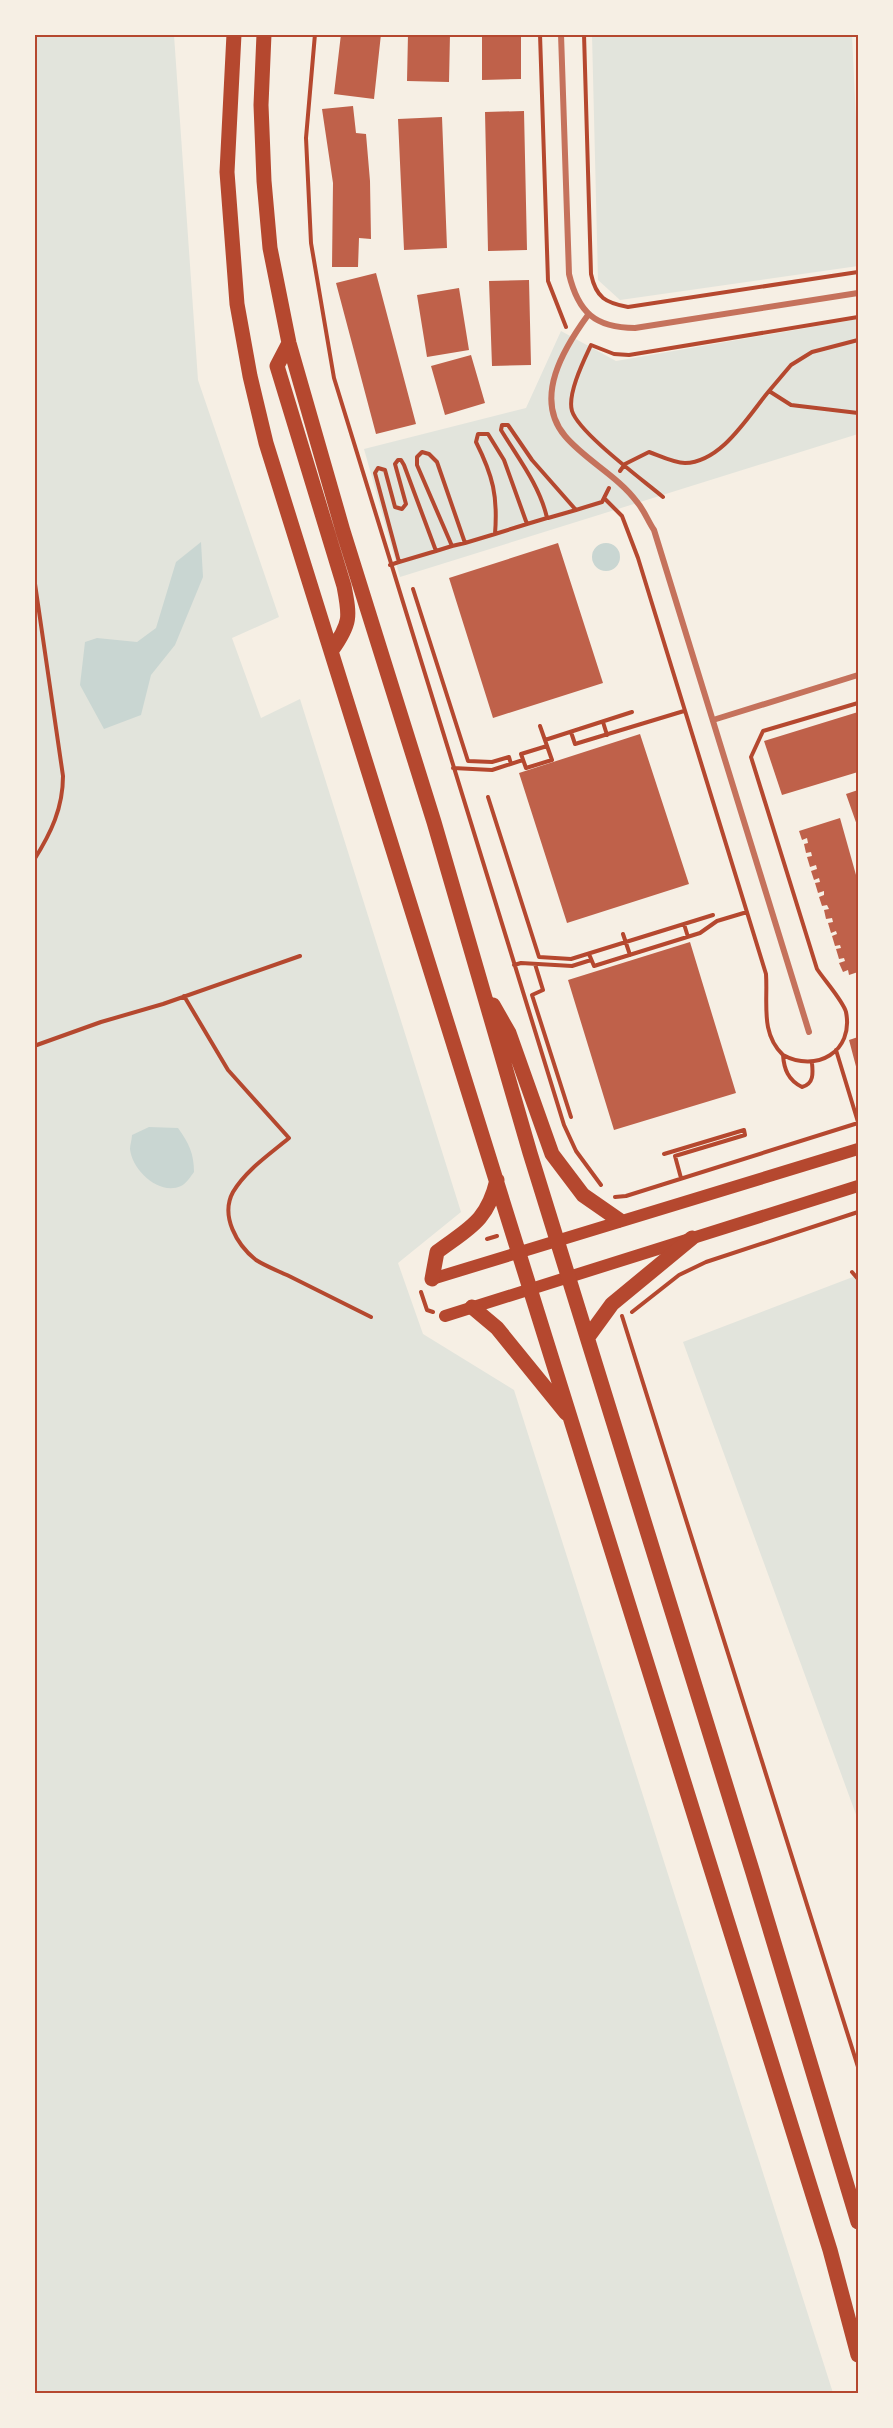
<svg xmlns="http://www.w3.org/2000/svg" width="893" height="2428" font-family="'Source Sans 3',sans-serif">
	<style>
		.green { fill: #e2e4dc }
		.water { fill: #c9d6d2 }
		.building { fill: #bf614a }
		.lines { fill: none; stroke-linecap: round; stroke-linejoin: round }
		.path { stroke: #b5482f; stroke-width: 4 }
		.minor { stroke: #c5725c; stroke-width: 6 }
		.secondary { stroke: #b5482f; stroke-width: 12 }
		.primary { stroke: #b5482f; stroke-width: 15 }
		.neatline { fill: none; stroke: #b5482f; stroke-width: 2 }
	</style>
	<rect width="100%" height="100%" fill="#f6efe4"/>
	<path class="green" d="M35 35H174L198 380 279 617 232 638 261 718 300 699 461 1212 398 1263 423 1334 514 1390 833 2393 35 2394Z
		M592 35H852L858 163V266L620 300 598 280Z
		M858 319V434L400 577 364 449 526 408 561 331 616 361Z
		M858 1275V1820L683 1342Z"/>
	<path class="water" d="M201 542 203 577 175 645 151 675 141 715 104 729 80 685 85 642 97 638 137 642 156 628 176 562Z
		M592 557a14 14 0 1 1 28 0a14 14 0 1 1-28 0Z
		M149 1127 178 1128C189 1143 194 1154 194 1172 191 1176 186 1184 181 1186 159 1196 132 1170 130 1149 130 1145 132 1139 132 1135Z"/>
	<path class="building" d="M341 34H381L374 99 334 94Z
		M408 34H450L449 82 407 81Z
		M482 34H521V79L482 80Z
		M353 106 356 133 366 134 370 181 371 239 359 238 358 267H332L333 183 322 109Z
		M524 111 527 250 488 251 485 112Z
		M442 117 447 248 404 250 398 119Z
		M376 273 416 424 376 434 336 283Z
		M529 280 531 365 492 366 489 281Z
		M459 288 469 350 427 357 417 295Z
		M471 355 485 403 445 415 431 366Z
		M558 543 603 683 493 718 449 578Z
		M858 712V772L782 795 764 741Z
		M640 734 689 884 567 923 519 773Z
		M858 790V828L846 794Z
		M840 818 858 882V972L849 975 848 970 843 972 839 963 845 961 844 958 839 959 836 949 841 948 840 945 835 946 832 936 837 934 836 931 831 933 828 923 833 922 832 918 826 919 824 910 829 909 827 905 822 906 819 897 824 895V891L818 893 815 883 820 882 819 878 814 880 811 871 817 869 816 865 810 867 807 857 812 856 811 852 806 853 804 844 808 843 807 838 802 840 799 831Z
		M690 942 736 1093 614 1130 568 980Z
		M858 1037V1074L849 1040Z"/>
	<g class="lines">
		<path class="path" d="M315 34 306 138 311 243 334 378 564 1125 576 1151 601 1185
			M540 34 548 281 566 327
			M584 34 591 274C596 298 606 303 628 307L858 272
			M858 34V107
			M769 391 791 365 812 352 858 340
			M620 471 625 464 649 452C660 456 674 463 685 463 722 462 748 416 769 391L791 405 858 413
			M663 497C643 480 579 433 572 411 567 394 584 360 591 345L614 354 629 355 858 317
			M604 498 622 516 638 558 766 974C768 1003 760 1033 783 1055
			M548 518 576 510
			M495 534 527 524
			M452 546 465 543
			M399 562 436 551
			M390 565 399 562 375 473 378 468 385 470 395 507 402 509 406 504 395 464 398 460H401L404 465 436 551 452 546 417 465V457L422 452 429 454 437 462 465 543 495 534C498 496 493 476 476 442L478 434H488L504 460 527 524 547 518C540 486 518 458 501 430L502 425H508L532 460 576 510 602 502 609 488
			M34 577 63 776C63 808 51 833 34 860
			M413 589 468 761 492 762 509 757 511 764
			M603 722 607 735
			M540 726 552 760 526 768 521 754 547 746
			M571 732 575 744 684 711
			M545 740 632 712
			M453 768 492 770 523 760
			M488 797 539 957 571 959 713 915
			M684 924 688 937
			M623 934 630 955
			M589 954 594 966 700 933 717 921 747 912
			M535 964 543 990 532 995 571 1117
			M514 965 521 963 572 966 591 960
			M184 996 228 1070 289 1138C270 1154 246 1170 233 1192 220 1216 237 1245 256 1260 267 1267 281 1272 293 1278 319 1291 345 1304 371 1317
			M34 1046 101 1022 163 1004 300 956
			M836 1050 858 1122
			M812 1063C813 1073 814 1084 802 1087 788 1080 784 1069 783 1055 816 1073 854 1052 846 1012 843 1001 825 981 817 969L751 757 763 731 858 703
			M664 1154 744 1130 745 1135 675 1156 681 1178
			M615 1197 626 1196 858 1123
			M487 1239 497 1236
			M852 1272 858 1279
			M421 1292 427 1310 433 1312
			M632 1312 679 1275 706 1262 858 1212
			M622 1316 858 2067
			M858 1780V1812"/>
		<path class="minor" d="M561 34 569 274C578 312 595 328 635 328L858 293
			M588 315C564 348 533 398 565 436 585 460 618 476 637 502 644 510 648 521 654 530L809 1032
			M713 720 858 675"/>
		<path class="secondary" d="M432 1279 858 1149
			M445 1316 858 1186"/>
		<path class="primary" d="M234 34 227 172 237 304 250 376 266 443 830 2250 858 2355
			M264 34 261 105 264 181 270 248 289 343 343 531 434 822 530 1153 753 1873 858 2222
			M289 343 277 366 344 586C350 617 351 623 332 650
			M493 1005 509 1033 552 1154 583 1195 619 1220
			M432 1279 437 1252C469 1228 487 1222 497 1180
			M472 1307 497 1328 566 1413
			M588 1337 612 1304 692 1238"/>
	</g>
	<rect width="893" height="2428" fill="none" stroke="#f6efe4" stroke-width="72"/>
	<rect x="36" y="36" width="821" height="2356" class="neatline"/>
</svg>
